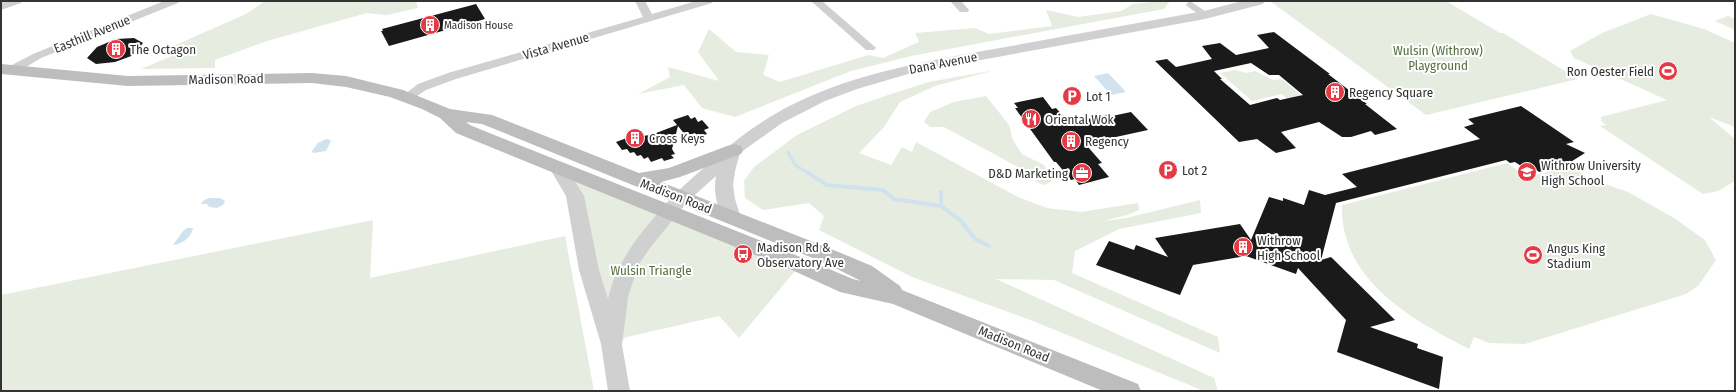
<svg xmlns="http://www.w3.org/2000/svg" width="1736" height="392" font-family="'Fira Sans Condensed',sans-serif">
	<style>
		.green { fill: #e6ecdf }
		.water { fill: #cfe2ee }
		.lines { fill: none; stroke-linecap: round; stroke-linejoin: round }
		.stream-far1 { stroke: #cfe2ee; stroke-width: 3 }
		.stream { stroke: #cfe2ee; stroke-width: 4 }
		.building { fill: #1a1a1a; fill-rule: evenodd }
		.pedestrian { fill: #d0d0d0; fill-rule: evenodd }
		.minor { fill: #d0d0d0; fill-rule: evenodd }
		.tertiary { fill: #d0d0d0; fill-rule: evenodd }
		.secondary { fill: #bdbdbd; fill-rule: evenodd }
		.labels { text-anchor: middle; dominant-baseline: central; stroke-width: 4; stroke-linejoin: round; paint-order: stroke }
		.far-poi-label { font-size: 11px; fill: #333; stroke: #fff; text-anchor: start }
		.street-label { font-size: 13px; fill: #333; stroke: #fff }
		.poi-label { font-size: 13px; fill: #333; stroke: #fff; text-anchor: start }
		.park-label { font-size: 13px; fill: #56703f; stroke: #fff }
	</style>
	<rect width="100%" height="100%" fill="#fff"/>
	<path class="green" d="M265 1H416L418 8 387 15 367 13 267 41 215 60V68L141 69 179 53 169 48 246 14Z
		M1162 1H1170L1164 9 911 56 851 71 735 117 702 108 684 85 638 94 670 77 668 67 719 81 698 52 709 29 736 52 769 55 763 75 780 82 868 55 883 58 919 42 915 33 975 28 989 34 1052 26 1046 10 1078 17 1121 11 1133 4Z
		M1270 1H1446L1500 33H1503L1578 79 1426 115Z
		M1651 14 1704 29 1735 43V127L1709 117 1735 139V181L1718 191 1703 194 1600 126 1606 125 1601 121V117L1667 100 1574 58 1570 51 1602 33Z
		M1728 16 1735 19V30L1715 21Z
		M995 70 935 86 900 102 884 127 859 153 891 165 902 147 912 152 916 142 1018 197 1047 208 1081 212 1138 203 1139 210 1127 215 1100 222 1126 218 1200 200 1201 213 1119 229 1075 251 1072 273 1218 337 1220 353 1054 280 996 279 1214 378 1218 391H1204L1033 321 912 277 819 230 824 216 809 203 763 210 745 198 744 181 754 167 797 135 856 106 888 95 929 82Z
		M1235 70 1247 73 1255 71 1273 80 1281 79 1301 95 1295 97 1301 111 1282 94 1252 101 1220 73Z
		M986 96 1009 125 1013 140 1022 154 1044 165 1052 181 1045 185 1036 182 1033 175 944 127H930L924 122 930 112 954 102Z
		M1507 163 1527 177 1572 166 1588 178 1628 192 1674 218 1705 240 1716 260 1698 286 1686 294 1525 344 1489 343 1474 337 1469 349C1411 319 1340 280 1342 205Z
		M559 169 800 265 739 338 719 316 627 337 611 345Z
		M373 220 370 278 565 236 594 391H1V295Z"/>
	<path class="water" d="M1108 73 1126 92 1111 95 1094 76Z
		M326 139 330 140 331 141 326 151 313 153 312 151 318 143Z
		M210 198H220L225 201 223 205 217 208 209 207 207 204H201L204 200Z
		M187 228H193C191 238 182 244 173 245L183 231Z"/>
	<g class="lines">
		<path class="stream-far1" d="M788 152 795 165 808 173"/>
		<path class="stream" d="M807 172 827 185 883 190 894 199 941 206 961 221 975 239 989 246
			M941 192V206"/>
	</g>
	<path class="building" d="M476 4 485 19 389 46 381 31H383L382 29Z
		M1274 32 1330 74H1328L1367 104H1365L1397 129 1375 135 1371 131 1351 137H1342L1319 122 1281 132 1296 148 1276 153 1257 139 1239 142 1155 61 1167 59 1176 67 1212 59 1202 46 1220 43 1236 55 1269 48 1257 35ZM1251 63 1269 75H1279L1303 95 1280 100 1277 98 1250 105 1220 79H1222L1214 71Z
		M134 38 143 43 134 55 115 62 96 64 87 58 97 47 116 39Z
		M1043 97 1052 109 1056 108 1069 123 1110 114 1112 116 1131 112 1148 130 1102 140 1104 143 1088 147 1102 163 1098 164 1109 177 1079 185 1075 179 1071 180 1056 162H1054L1015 108H1018L1014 103Z
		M1521 106 1574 142 1566 144 1585 153 1569 163 1539 172 1534 168 1527 170 1515 162 1510 163 1506 160 1336 203 1321 260 1331 257 1395 320 1370 327 1418 344 1417 348 1443 357 1439 389 1337 352 1346 320 1298 268 1296 274 1246 256 1193 265 1180 295 1096 265 1109 241 1134 250 1136 245 1168 257 1155 238 1240 224 1251 240 1269 197 1283 201V198L1304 205 1309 190 1325 195 1357 187 1342 174 1480 139 1464 127 1474 124 1468 119Z
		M688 115 691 119 695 117 698 122 702 120 709 128 704 130 707 134 698 137 695 133 686 136 678 126 672 149 675 154 671 155 674 158 664 161 662 158 651 162 648 157 644 159 641 155 637 156 634 152 630 153 627 149 622 150 616 142 640 133 642 136 651 135 677 125 673 120Z"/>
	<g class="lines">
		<path class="pedestrian" d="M1190 1 1208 13 1209 15 1208 17H1202L1187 6 1186 4Z"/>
		<path class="minor" d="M7 1H22L21 3 1 10V3Z
			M164 1H179L178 3 41 58 16 73H8L6 70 8 67 33 54Z
			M635 1H645L652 14 696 1H713L712 3 456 79 426 90 411 100H403L401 97 418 84 448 73 643 17Z
			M811 1H822L874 46 876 48 874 50H866Z
			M950 1H961L969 10 968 12H960Z"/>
		<path class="tertiary" d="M1242 1H1265L1263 4 1205 19 915 72 857 89 825 101 782 123 740 153 735 171 733 185 735 199 741 218 739 222 732 224 725 222C717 209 713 191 716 176L687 202 650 248 641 261 634 278 628 297 622 345 630 391H608L601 344 579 270 566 196 550 169 553 165 559 163 565 165 584 196 599 270 608 299C616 262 639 235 663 207 676 192 691 179 706 166 726 148 747 131 770 117 842 73 929 61 1011 46 1075 34 1140 23 1204 11Z"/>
		<path class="secondary" d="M1 64 128 76 312 73 346 76 403 90 450 109 492 115 639 173 669 168 727 146 734 144 741 146 743 150 741 154 680 177 661 182 841 253 872 266 900 286 902 290 1138 384 1141 391H1103L893 304 840 292 792 270 456 133 440 118 422 109 390 97 346 87 312 83 128 86 1 74ZM466 122 482 124 825 263 861 281 853 279C726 225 597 177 470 125Z"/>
	</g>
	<defs>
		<g id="building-disc" transform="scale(1)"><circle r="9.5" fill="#e63946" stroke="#fff"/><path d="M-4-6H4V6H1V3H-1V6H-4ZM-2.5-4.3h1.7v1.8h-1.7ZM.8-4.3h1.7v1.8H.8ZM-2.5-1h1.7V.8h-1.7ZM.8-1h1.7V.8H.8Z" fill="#fff"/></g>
		<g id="stadium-disc" transform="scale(1)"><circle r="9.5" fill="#e63946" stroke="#fff"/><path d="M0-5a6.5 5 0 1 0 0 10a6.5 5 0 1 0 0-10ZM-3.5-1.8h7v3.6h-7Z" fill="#fff"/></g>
		<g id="parking-disc" transform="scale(1)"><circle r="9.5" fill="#e63946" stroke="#fff"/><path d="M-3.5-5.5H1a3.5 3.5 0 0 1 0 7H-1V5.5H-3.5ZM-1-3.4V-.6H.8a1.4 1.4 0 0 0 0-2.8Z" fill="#fff"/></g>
		<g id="restaurant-disc" transform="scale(1)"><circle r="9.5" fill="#e63946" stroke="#fff"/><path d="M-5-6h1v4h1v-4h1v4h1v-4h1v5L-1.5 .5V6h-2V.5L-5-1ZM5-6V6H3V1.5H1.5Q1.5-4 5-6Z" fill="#fff"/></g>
		<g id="school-disc" transform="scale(1)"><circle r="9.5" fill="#e63946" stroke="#fff"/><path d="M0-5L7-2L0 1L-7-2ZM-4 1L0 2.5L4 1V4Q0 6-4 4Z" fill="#fff"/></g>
		<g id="office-disc" transform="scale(1)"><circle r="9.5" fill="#e63946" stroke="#fff"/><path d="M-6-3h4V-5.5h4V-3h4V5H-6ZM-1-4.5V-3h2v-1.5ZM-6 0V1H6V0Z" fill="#fff"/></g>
		<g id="bus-disc" transform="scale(1)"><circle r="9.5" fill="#e63946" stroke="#fff"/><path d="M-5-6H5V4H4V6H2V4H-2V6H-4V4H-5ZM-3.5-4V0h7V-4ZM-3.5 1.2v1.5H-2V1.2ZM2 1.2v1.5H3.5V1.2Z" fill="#fff"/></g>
	</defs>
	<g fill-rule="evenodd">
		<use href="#building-disc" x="430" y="25"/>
		<use href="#building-disc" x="116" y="49"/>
		<use href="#stadium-disc" x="1668" y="71"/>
		<use href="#building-disc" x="1335" y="92"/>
		<use href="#parking-disc" x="1072" y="96"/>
		<use href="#restaurant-disc" x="1031" y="119"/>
		<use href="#building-disc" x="635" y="138"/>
		<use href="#building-disc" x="1071" y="141"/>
		<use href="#parking-disc" x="1168" y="170"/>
		<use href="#school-disc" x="1527" y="172"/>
		<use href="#office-disc" x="1082" y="173"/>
		<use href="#building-disc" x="1243" y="247"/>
		<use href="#bus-disc" x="743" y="254"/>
		<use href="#stadium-disc" x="1533" y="255"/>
	</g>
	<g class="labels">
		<g class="far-poi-label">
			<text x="444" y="25">Madison House</text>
		</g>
		<g class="street-label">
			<text transform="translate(92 34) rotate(-22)">Easthill Avenue</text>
			<text transform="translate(556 46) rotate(-16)">Vista Avenue</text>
			<text transform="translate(943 63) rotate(-11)">Dana Avenue</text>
			<text transform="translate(226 79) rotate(-1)">Madison Road</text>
			<text transform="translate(676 196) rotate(21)">Madison Road</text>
			<text transform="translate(1014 344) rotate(22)">Madison Road</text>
		</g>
		<g class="poi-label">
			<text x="130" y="49">The Octagon</text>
			<text x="1654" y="71" text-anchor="end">Ron Oester Field</text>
			<text x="1349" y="92">Regency Square</text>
			<text x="1086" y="96">Lot 1</text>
			<text x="1045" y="119">Oriental Wok</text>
			<text x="649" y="138">Cross Keys</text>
			<text x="1085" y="141">Regency</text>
			<text x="1541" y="165">Withrow University<tspan x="1541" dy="15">High School</tspan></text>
			<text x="1182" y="170">Lot 2</text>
			<text x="1068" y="173" text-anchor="end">D&amp;D Marketing</text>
			<text x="1257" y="240">Withrow<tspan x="1257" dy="15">High School</tspan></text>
			<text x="757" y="247">Madison Rd &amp;<tspan x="757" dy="15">Observatory Ave</tspan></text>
			<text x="1547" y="248">Angus King<tspan x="1547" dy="15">Stadium</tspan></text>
		</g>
		<g class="park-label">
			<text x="1438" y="50">Wulsin (Withrow)<tspan x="1438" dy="15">Playground</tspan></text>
			<text x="651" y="270">Wulsin Triangle</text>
		</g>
	</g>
	<rect width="1736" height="392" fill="none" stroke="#333333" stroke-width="4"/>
</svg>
